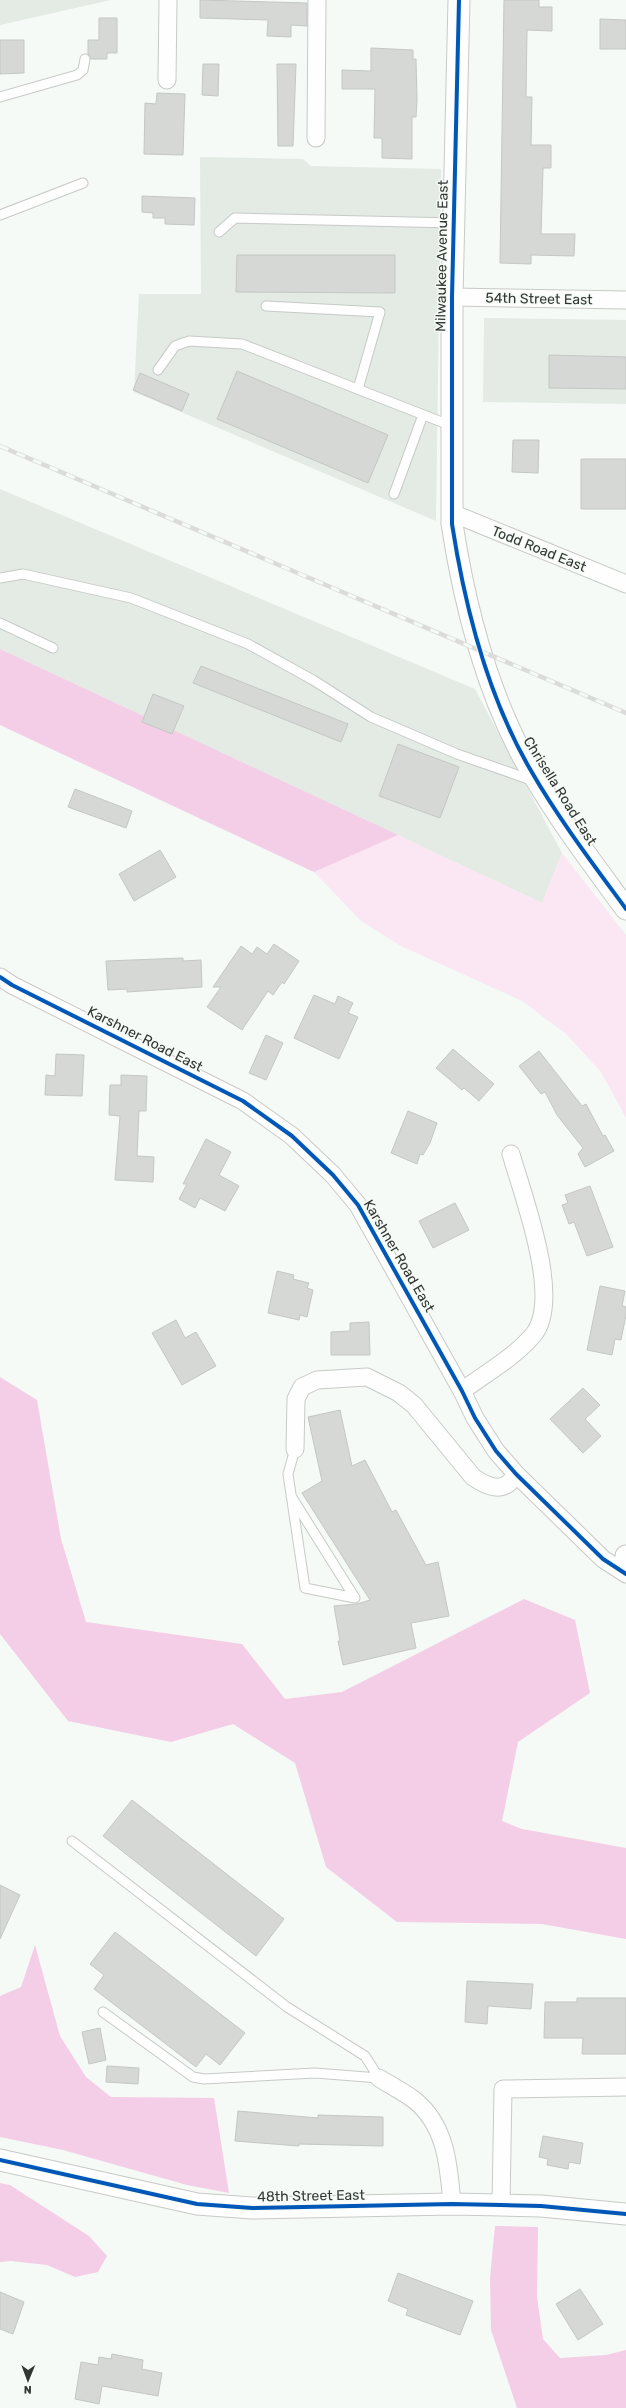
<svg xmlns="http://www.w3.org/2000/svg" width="626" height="2408" font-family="Rubik,sans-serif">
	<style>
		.built { fill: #e3ebe4 }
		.green { fill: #fae7f3 }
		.forest { fill: #f4cde7 }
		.building { fill: #d5d8d5; stroke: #c4c7c4 }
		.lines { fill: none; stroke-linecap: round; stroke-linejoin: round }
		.service-casing { stroke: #c7cac7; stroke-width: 11 }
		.minor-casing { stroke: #c7cac7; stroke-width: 19 }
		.tertiary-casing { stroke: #c7cac7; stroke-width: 23 }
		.service { stroke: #fefefe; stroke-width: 9 }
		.minor { stroke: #fefefe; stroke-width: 17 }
		.tertiary { stroke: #fefefe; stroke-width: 21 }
		.rail-casing { stroke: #dbdbdb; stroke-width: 4.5 }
		.rail { stroke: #f4fbf5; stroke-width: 3; stroke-dasharray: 9; stroke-linecap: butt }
		.cycleway-casing { stroke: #f4fbf5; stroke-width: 6 }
		.cycleway { stroke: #0057b8; stroke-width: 4 }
		.labels { text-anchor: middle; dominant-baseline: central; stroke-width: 3; stroke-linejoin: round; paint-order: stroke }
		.street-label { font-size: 14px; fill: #333634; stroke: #f4fbf5 }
	</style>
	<rect width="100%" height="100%" fill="#f5faf6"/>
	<path class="built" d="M0 0H111L0 25Z
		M200 157 303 159 311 166 441 169 436 521 134 392 139 294H201Z
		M484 318 626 320V404L483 402Z
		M0 489 475 689 562 853 542 903 0 649Z"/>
	<path class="green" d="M398 835 542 903 562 853 626 935V1118L601 1072 566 1034 522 1001 401 946 361 921 314 872Z"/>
	<path class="forest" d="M0 649 398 835 314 872 0 725Z
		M0 1377 37 1400 61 1539 86 1622 242 1644 285 1699 342 1692 524 1599 575 1620 590 1693 518 1742 502 1821 522 1829 626 1848V1939L542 1924 397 1922 326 1867 295 1763 233 1724 171 1742 68 1721 0 1634Z
		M35 1945 60 2036 86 2077 111 2097 214 2098 229 2193 187 2185 63 2150 0 2137V1996L21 1987Z
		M0 2183 10 2185 89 2236 107 2256 98 2272 75 2277 47 2265 11 2261 0 2262Z
		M495 2226 538 2227 537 2297 543 2339 560 2358 606 2355 626 2350V2408H517L491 2330 490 2278Z"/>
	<path class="building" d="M200 0 307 3V26L291 25V37L267 36 268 20 200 18Z
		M504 0H539V7H552V31L527 30 526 97H532L531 145H551V168H543L541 234H575L574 256 531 255V264L500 263Z
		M99 18H117V53H107V59H91L88 54V40H99Z
		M600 19 626 20V49H600Z
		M0 40H24V73L0 74Z
		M371 48 413 50V59H416L417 100 416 117H412V159L382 158V138H374L375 89H342V70L371 71Z
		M203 64H219L218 96 202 95Z
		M277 64H296L293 146H278Z
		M157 93 185 94 183 155 144 154 145 103 156 104Z
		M142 196 195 198 194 225 165 224V218H153V213L142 212Z
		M237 255H395V293L236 292Z
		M549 355 626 357V389L549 388Z
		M237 371 388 435 368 483 217 419Z
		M140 373 189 394 182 411 133 390Z
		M513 440H539L538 473 512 472Z
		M581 459H626V509H581Z
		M201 666 348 724 341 742 193 683Z
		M153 694 184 706 172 734 142 722Z
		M398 744 459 767 440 818 379 796Z
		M75 789 132 811 126 828 68 807Z
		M160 850 176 877 134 901 119 874Z
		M274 944 299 961 284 984 282 982 273 995 268 991 242 1030 207 1007 221 987H213L241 946 252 954 257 947 267 954Z
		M183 958V961L201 960 202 987 127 992V989L108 990 106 961Z
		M314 995 335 1004 338 996 353 1003 348 1013 358 1017 339 1059 294 1038Z
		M266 1035 283 1043 266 1080 249 1073Z
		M453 1049 494 1084 479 1101 464 1088 462 1090 436 1068Z
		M539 1051 582 1106 586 1104 603 1136 605 1135 614 1151 585 1167 578 1154 583 1148 557 1115 545 1092 541 1094 519 1066Z
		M56 1054 84 1055 82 1096 45 1095 46 1075 55 1076Z
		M121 1075 147 1076 146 1111H139L137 1156 154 1157 153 1182 115 1180 120 1116 109 1115 110 1085H121Z
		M408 1111 437 1123 430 1143 423 1155 420 1154 417 1164 391 1153Z
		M206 1139 231 1152 219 1175 239 1186 225 1211 200 1198 195 1208 179 1199 187 1184H183Z
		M590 1186 613 1247 587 1256 574 1222 569 1224 562 1205 568 1203 565 1195Z
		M455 1203 469 1230 433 1248 419 1221Z
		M277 1271 294 1275 293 1279 309 1283 307 1288 313 1290 307 1317 300 1315 299 1320 268 1313Z
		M600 1286 625 1291 622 1306 626 1307V1315L621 1340 615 1339 612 1355 587 1350Z
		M176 1320 185 1338 196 1332 216 1366 182 1385 152 1333Z
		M369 1322 370 1355H331V1332L350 1331V1323Z
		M583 1388 600 1405 585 1419 601 1436 583 1453 550 1419Z
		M340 1410 352 1466 365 1460 392 1512 396 1510 426 1565 438 1562 449 1616 411 1623 416 1648 343 1665 338 1641H340L334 1606 357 1604 370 1600 302 1493 322 1481 308 1417Z
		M132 1800 284 1919 256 1956 103 1836Z
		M0 1885 20 1895 0 1939Z
		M115 1932 245 2033 220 2065 206 2054 196 2067 94 1989 104 1975 90 1964Z
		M467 1981 533 1984 531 2009 488 2006 487 2024 465 2022Z
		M577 1998H626V2054H582L583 2038H544L545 2002H577Z
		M100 2028 106 2060 89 2064 82 2032Z
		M107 2066 139 2068 138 2084 106 2082Z
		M238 2111 318 2118V2115L383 2117V2146L299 2144V2146L235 2141Z
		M543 2136 583 2143 580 2164 569 2162 568 2169 547 2165 548 2159 539 2157Z
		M398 2273 473 2301 460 2335 406 2315 408 2309 388 2301Z
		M580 2289 603 2324 578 2340 556 2304Z
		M0 2292 24 2302 13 2334 0 2329Z
		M112 2354 143 2360 142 2369 162 2373 158 2396 102 2386 99 2404 75 2399 81 2362 98 2365 99 2357 111 2359Z"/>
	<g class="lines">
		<g class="service-casing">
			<path id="service" d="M0 97 77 75 83 70 85 59
				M0 215 83 183
				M219 232 235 218 454 223
				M266 306 380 312 358 389
				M158 370 175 346 189 341 242 344 452 426
				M394 494 423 415
				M0 578 23 574 131 598 248 644 313 680 371 717 457 754 534 781
				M0 623 53 648
				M291 1496 355 1598 305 1588 288 1474 295 1449
				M72 1841 287 2007 365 2056 379 2078
				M103 2012 193 2077 204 2079 315 2073 379 2078"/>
		</g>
		<g class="minor-casing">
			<path id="minor" d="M167 80 168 0
				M316 138 317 0
				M452 297 626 300
				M452 513 626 584
				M0 977 12 985 243 1101 292 1136 333 1175 358 1205 462 1391 475 1418 496 1451 516 1474 603 1559 626 1574
				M462 1391C486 1373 515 1357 534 1334 562 1298 523 1196 511 1154
				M295 1449 296 1399 302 1387 317 1380 367 1377 399 1393 414 1405 473 1477C489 1488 505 1494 516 1474
				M379 2078C390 2085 402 2091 413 2099 446 2124 449 2166 452 2204
				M501 2205 503 2089 626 2087"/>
		</g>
		<g class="tertiary-casing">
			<path id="tertiary" d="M459 0 452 297V524C465 608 487 695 530 769 558 818 593 864 626 909
				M626 1556V1567
				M0 2160 197 2204 252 2208 452 2204 501 2205 541 2206 626 2214"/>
		</g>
		<use href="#service" class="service"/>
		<use href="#minor" class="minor"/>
		<use href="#tertiary" class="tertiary"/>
		<g class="rail-casing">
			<path id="rail" d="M0 446 626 713"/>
		</g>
		<use href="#rail" class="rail"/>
		<g class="cycleway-casing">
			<path id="cycleway" d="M459 0 452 297V524C465 608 487 695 530 769 558 818 593 864 626 909
				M0 977 12 985 243 1101 292 1136 333 1175 358 1205 462 1391 475 1418 496 1451 516 1474 603 1559 626 1574
				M0 2160 197 2204 252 2208 452 2204 501 2205 541 2206 626 2214"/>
		</g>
		<use href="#cycleway" class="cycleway"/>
	</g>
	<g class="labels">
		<g class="street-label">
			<text transform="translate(442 256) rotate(-89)">Milwaukee Avenue East</text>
			<text transform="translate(539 299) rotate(1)">54th Street East</text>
			<text transform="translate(539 549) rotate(22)">Todd Road East</text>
			<text transform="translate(560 791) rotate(58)">Chrisella Road East</text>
			<text transform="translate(145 1039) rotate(27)">Karshner Road East</text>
			<text transform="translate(399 1256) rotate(60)">Karshner Road East</text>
			<text transform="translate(311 2196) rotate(-1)">48th Street East</text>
		</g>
	</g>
	<g transform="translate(28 2380) rotate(181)" stroke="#f4fbf5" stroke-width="3" paint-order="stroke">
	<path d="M0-3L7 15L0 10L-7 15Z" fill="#333634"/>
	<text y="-6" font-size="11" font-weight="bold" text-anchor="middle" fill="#333634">N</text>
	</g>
</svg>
